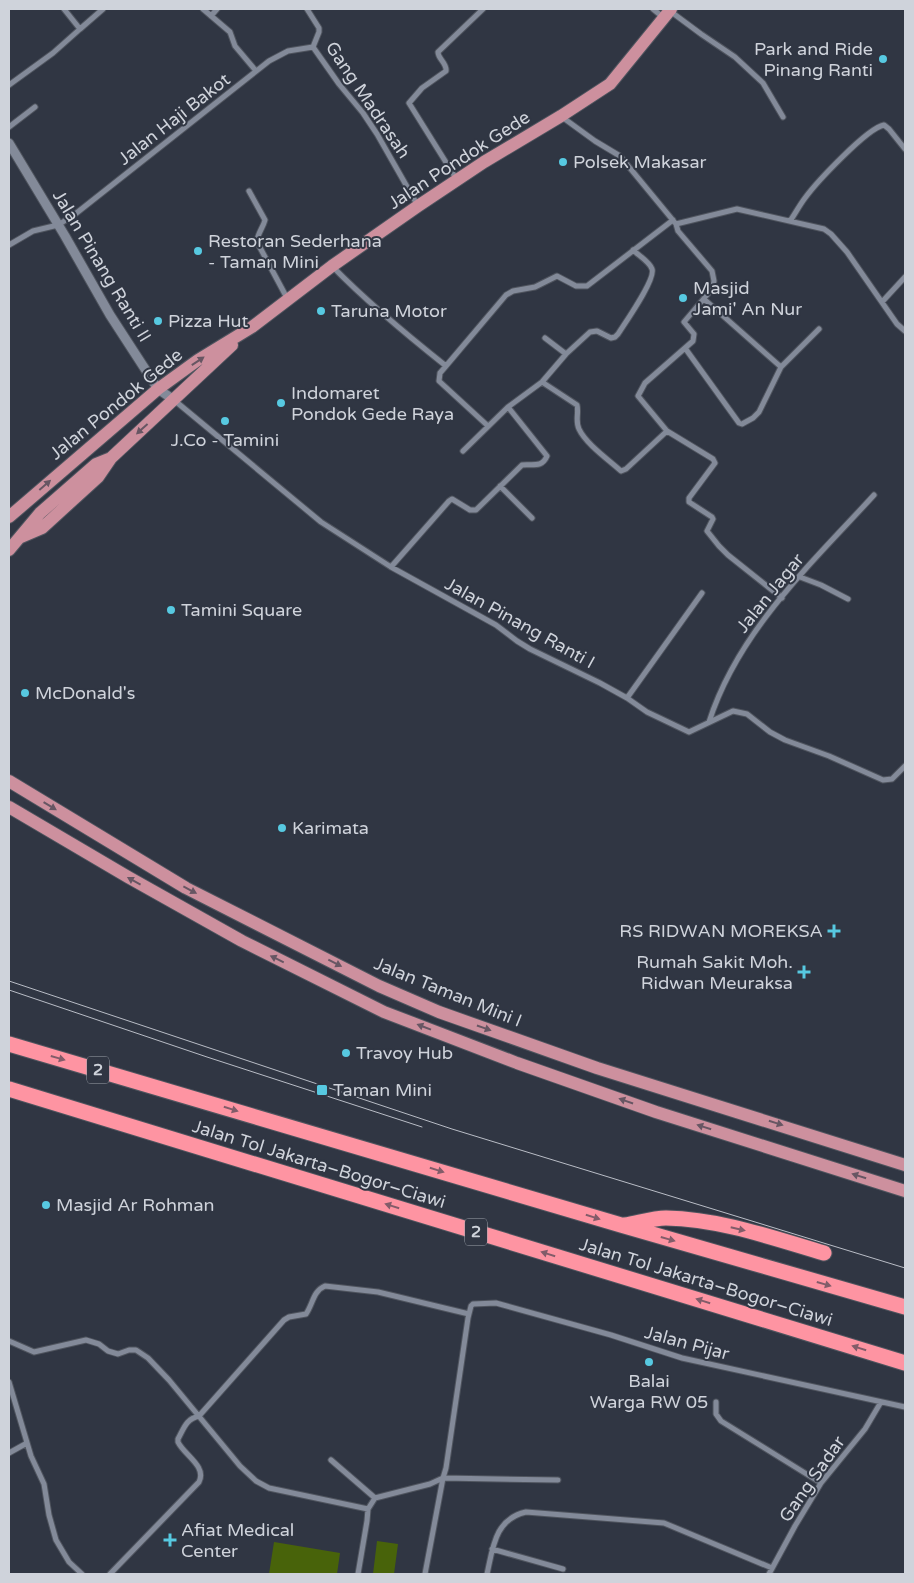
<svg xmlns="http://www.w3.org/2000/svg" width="914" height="1583" font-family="'Varela Round',sans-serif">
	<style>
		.green { fill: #48630a }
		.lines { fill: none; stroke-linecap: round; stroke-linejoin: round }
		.minor-casing { stroke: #4f545e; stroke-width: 7 }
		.tertiary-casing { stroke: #4f545e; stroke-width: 11 }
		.primary-casing { stroke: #4f545e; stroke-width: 14 }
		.motorway-casing { stroke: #4f545e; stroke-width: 17 }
		.minor { stroke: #838a99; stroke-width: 5 }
		.tertiary { stroke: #838a99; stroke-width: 9 }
		.primary { stroke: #cd909e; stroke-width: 12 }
		.motorway { stroke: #fe94a2; stroke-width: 15 }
		.tram { stroke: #b9bdc6; stroke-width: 1 }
		.oneway { fill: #675663 }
		.oneway2 { fill: #825c69 }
		.poi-dot { fill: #57c9e1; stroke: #303643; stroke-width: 2 }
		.labels { text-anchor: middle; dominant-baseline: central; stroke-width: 4; stroke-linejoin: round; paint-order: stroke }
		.shield { fill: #303643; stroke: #9fa4ad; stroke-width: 1 }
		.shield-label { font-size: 16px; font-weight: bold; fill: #cfd3db }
		.poi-label { font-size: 18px; fill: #cfd3db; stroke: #303643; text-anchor: start }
		.street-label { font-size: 18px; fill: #cfd3db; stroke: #303643 }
	</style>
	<rect width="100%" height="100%" fill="#303643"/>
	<path class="green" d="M377 1541 398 1544 394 1574H373Z
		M274 1542 340 1553 337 1574H269Z"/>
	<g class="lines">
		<g class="minor-casing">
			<path id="minor" d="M203 9 230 32 235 46 256 71
				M307 9 319 28V32L313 47
				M653 9 664 18
				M670 11 701 34 735 57 763 83 783 117
				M211 16 217 9
				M80 29 103 9
				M313 47 339 84 363 113 377 134 418 206
				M9 85 53 53 80 29 64 9
				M562 117 595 141 620 156 676 224 737 209 824 229 831 234 847 252 897 324 905 331
				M9 127 35 107
				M457 180 409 103 422 88 446 71C447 63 438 59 438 52L483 9
				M249 191 265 220C263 228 257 234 257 242L287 298
				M790 221C795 214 799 206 805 198 816 183 867 128 884 125L889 129 905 149
				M676 224 678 231 712 271 714 281 712 289 684 322 694 334 693 341 645 383 638 396 667 431 713 459 715 463 689 498V502L712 517 713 519 707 531 719 546 728 555 782 598
				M9 245 33 231 58 225 74 215 269 61 288 51 313 47
				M333 267C368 303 407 335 446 366
				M704 299 781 367
				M882 302 905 277
				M545 338 566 354
				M685 348 739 423 742 424 753 418 759 412 781 367 819 329
				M542 382 577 405C579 413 575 421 579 429 586 444 609 460 621 471L626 469 667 431
				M174 400 321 522 391 567 496 625 517 641 530 649 600 683 627 698 647 712 689 732 733 711 747 714 770 732 785 740 829 756 883 780 892 779 905 766
				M488 426 439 381 440 373 446 366 506 295 513 291 535 287 557 276 576 286H587L673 220
				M463 451 508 407 542 382 566 354 590 332 597 331 611 338 615 337 618 334C625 323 656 279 652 269 650 262 638 255 633 250
				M500 486 532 518
				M391 567 449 501 452 499 470 510H476L522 465C533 464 542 468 547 456L508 407
				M800 577 821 585 848 599
				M627 698 702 593
				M709 722C738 631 811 564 874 495
				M9 1341 34 1352 86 1340 99 1344 108 1351 118 1354 129 1350H136L148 1358 169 1380 240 1466 256 1481 269 1488 368 1509
				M9 1382 31 1456 44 1484 49 1515 56 1540 69 1562 82 1574
				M716 1402V1414L721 1421 821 1483
				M199 1416 284 1320 289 1317 306 1314C313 1304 313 1291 325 1286L378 1292 469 1314
				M9 1453 27 1443
				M331 1460 375 1498
				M492 1549 563 1569
				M110 1574 199 1482C207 1466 184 1455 178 1442V1439C184 1428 186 1419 199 1416
				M358 1574 367 1521 368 1509 375 1498 430 1484 443 1478 446 1468 468 1318 471 1306 473 1304 496 1303 611 1335 682 1358 905 1407
				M425 1574 443 1478 558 1480
				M487 1574C493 1547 495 1519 526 1512L664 1523 772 1568
				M769 1574 795 1526 821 1483 865 1429 881 1402"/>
		</g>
		<g class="tertiary-casing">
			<path id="tertiary" d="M9 143 65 236 110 315 158 389 174 400"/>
		</g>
		<g class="primary-casing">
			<path id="primary" d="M9 517 158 389 198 360 252 327 332 266 418 206 484 162 561 116 610 84 671 9
				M21 537 42 528 98 477 111 458 232 345
				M9 550 40 513 96 464 111 458
				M9 781 186 888 379 986 439 1012 597 1068 905 1165
				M9 807 128 877 242 941 384 1012 517 1063 656 1112 905 1191"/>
		</g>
		<g class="motorway-casing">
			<path id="motorway" d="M9 1044 621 1225 905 1307
				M9 1089 905 1363
				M625 1225C638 1223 653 1218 666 1218 720 1219 773 1238 824 1253"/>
		</g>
		<use href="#minor" class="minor"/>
		<use href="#tertiary" class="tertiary"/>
		<use href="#primary" class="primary"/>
		<use href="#motorway" class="motorway"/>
		<path class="tram" d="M9 981 452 1129 905 1268
			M9 990 207 1057 422 1127"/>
	</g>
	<defs><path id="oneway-solid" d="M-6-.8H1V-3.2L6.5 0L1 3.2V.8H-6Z" transform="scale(1.25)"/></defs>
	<g class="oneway">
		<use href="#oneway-solid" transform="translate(198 361) rotate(-34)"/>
		<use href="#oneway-solid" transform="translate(142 429) rotate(138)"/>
		<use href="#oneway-solid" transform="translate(45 485) rotate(-41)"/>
		<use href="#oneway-solid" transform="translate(50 806) rotate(31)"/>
		<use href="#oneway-solid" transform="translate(134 881) rotate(-151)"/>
		<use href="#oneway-solid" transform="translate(190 890) rotate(28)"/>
		<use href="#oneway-solid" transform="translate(277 959) rotate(-154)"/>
		<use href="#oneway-solid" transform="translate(335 963) rotate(27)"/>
		<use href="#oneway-solid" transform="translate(424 1027) rotate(-159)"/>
		<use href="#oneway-solid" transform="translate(484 1028) rotate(19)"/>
		<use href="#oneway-solid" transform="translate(626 1101) rotate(-161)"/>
		<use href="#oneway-solid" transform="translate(776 1123) rotate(18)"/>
		<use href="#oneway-solid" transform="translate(704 1127) rotate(-162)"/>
		<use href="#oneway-solid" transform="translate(859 1176) rotate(-162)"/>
	</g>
	<g class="oneway2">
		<use href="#oneway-solid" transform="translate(58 1058) rotate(16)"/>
		<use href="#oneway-solid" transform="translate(231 1109) rotate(17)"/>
		<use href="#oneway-solid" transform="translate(437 1170) rotate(17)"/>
		<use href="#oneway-solid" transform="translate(392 1206) rotate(-163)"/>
		<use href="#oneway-solid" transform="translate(593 1217) rotate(17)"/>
		<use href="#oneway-solid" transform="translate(738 1229) rotate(13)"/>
		<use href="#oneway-solid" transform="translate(668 1239) rotate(16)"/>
		<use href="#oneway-solid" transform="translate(548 1254) rotate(-163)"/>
		<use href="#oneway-solid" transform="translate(824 1284) rotate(16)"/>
		<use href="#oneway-solid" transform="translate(703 1301) rotate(-163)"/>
		<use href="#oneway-solid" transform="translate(859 1348) rotate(-163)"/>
	</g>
	<g class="poi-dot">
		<circle cx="883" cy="59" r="5"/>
		<circle cx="563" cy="162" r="5"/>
		<circle cx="198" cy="251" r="5"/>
		<circle cx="683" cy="298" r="5"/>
		<circle cx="321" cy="311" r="5"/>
		<circle cx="158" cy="321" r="5"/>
		<circle cx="281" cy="403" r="5"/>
		<circle cx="225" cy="421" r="5"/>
		<circle cx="171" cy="610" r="5"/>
		<circle cx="25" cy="693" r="5"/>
		<circle cx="282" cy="828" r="5"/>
		<path d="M831.5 923.5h5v5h5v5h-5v5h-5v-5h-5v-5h5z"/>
		<path d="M801.5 964.5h5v5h5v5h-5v5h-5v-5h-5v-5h5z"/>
		<circle cx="346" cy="1053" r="5"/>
		<rect x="316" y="1084" width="12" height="12" rx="2.5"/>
		<circle cx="46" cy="1205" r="5"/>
		<circle cx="649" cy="1362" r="5"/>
		<path d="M167.5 1532.5h5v5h5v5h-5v5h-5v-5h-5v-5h5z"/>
	</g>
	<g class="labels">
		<g class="shield">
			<rect x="87" y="1056.5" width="22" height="27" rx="4"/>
			<rect x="465" y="1218.5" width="22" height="27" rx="4"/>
		</g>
		<g class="shield-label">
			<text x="98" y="1070">2</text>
			<text x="476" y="1232">2</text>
		</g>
		<g class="poi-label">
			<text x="873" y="49" text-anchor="end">Park and Ride<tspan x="873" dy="21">Pinang Ranti</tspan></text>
			<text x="573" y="162">Polsek Makasar</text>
			<text x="208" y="241">Restoran Sederhana<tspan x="208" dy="21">- Taman Mini</tspan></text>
			<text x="693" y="288">Masjid<tspan x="693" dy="21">Jami' An Nur</tspan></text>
			<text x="331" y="311">Taruna Motor</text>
			<text x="168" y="321">Pizza Hut</text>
			<text x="291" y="393">Indomaret<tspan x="291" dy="21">Pondok Gede Raya</tspan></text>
			<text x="225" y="440" text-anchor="middle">J.Co - Tamini</text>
			<text x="181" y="610">Tamini Square</text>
			<text x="35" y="693">McDonald's</text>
			<text x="292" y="828">Karimata</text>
			<text x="823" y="931" text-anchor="end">RS RIDWAN MOREKSA</text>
			<text x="793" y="962" text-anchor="end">Rumah Sakit Moh.<tspan x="793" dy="21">Ridwan Meuraksa</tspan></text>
			<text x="356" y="1053">Travoy Hub</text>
			<text x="333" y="1090">Taman Mini</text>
			<text x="56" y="1205">Masjid Ar Rohman</text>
			<text x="649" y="1381" text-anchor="middle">Balai<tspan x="649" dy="21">Warga RW 05</tspan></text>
			<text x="181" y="1530">Afiat Medical<tspan x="181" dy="21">Center</tspan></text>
		</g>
		<g class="street-label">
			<text transform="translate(368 100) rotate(56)">Gang Madrasah</text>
			<text transform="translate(174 119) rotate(-38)">Jalan Haji Bakot</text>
			<text transform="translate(459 160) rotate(-33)">Jalan Pondok Gede</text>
			<text transform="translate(102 266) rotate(59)">Jalan Pinang Ranti II</text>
			<text transform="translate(116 404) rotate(-39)">Jalan Pondok Gede</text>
			<text transform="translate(770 593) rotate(-51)">Jalan Jagar</text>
			<text transform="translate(520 623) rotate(29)">Jalan Pinang Ranti I</text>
			<text transform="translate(448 992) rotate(22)">Jalan Taman Mini I</text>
			<text transform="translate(319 1164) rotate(17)">Jalan Tol Jakarta–Bogor–Ciawi</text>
			<text transform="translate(706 1282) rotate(17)">Jalan Tol Jakarta–Bogor–Ciawi</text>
			<text transform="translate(687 1343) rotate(15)">Jalan Pijar</text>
			<text transform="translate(812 1479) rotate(-55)">Gang Sadar</text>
		</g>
	</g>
	<rect width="914" height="1583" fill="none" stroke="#cfd3db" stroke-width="20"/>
</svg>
